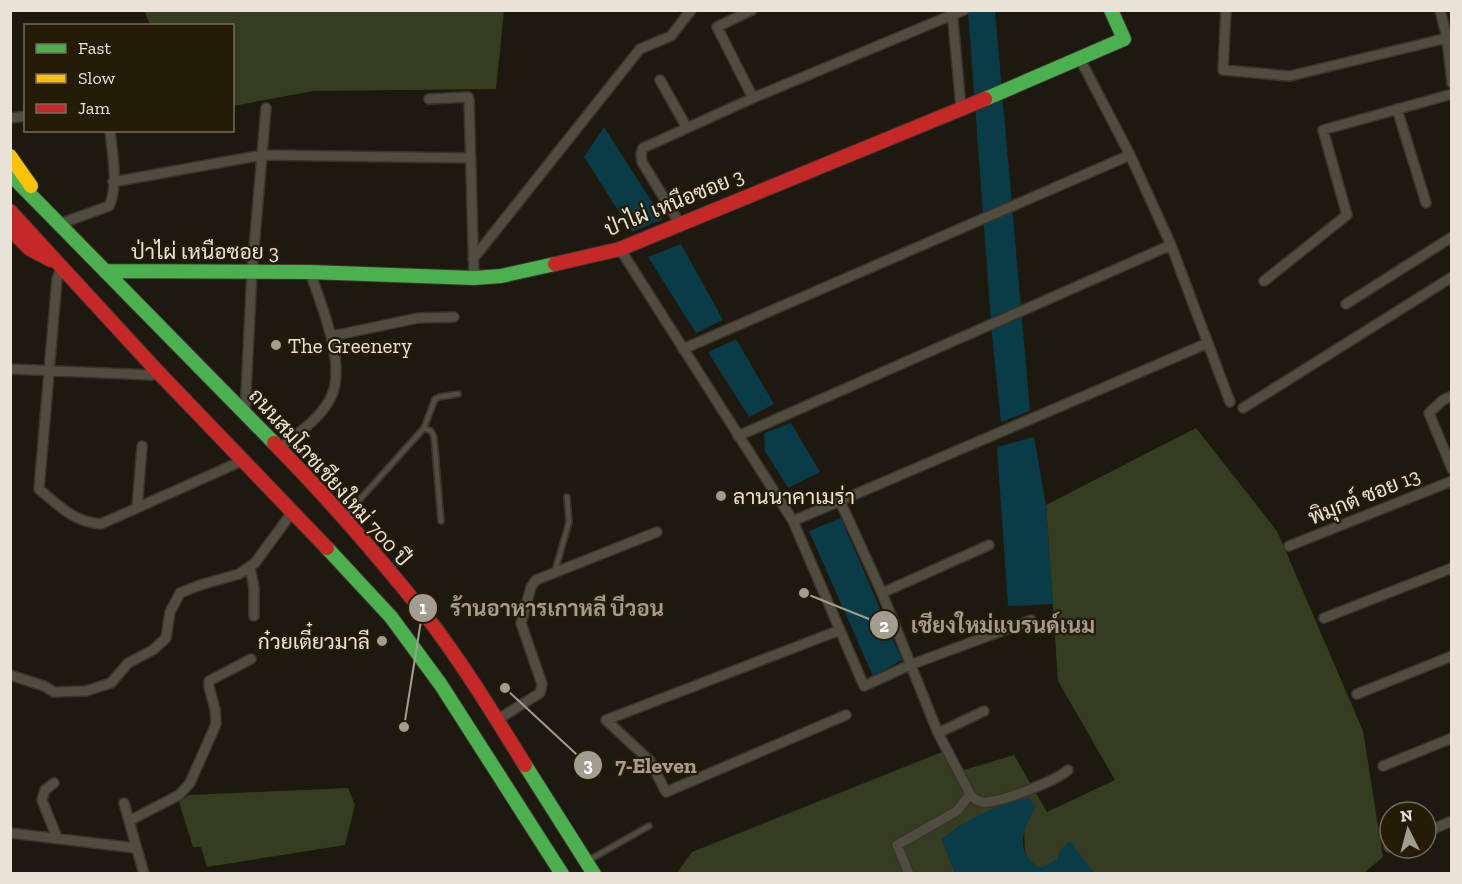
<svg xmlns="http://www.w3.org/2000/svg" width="1462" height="884" font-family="'Zilla Slab',Sarabun,serif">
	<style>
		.green { fill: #353d20 }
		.water { fill: #093c46 }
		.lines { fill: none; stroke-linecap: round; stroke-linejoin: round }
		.lane-casing { stroke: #39342c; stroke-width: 8 }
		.street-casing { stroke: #39342c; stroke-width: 12 }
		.fast-casing { stroke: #39342c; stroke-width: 16 }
		.slow-casing { stroke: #39342c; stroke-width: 16 }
		.jam-casing { stroke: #39342c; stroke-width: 16 }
		.lane { stroke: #504c3f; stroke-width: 4.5 }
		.street { stroke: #504c3f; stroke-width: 9 }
		.fast { stroke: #4caf50; stroke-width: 14 }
		.slow { stroke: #ffc107; stroke-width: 14 }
		.jam { stroke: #c62828; stroke-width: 14 }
		.poi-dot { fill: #a29c91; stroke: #251c07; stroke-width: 2 }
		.labels { text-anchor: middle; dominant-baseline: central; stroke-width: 4.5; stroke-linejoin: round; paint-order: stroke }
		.street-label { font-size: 21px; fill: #e9e3d7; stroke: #251c07 }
		.poi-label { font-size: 21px; fill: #e9e3d7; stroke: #251c07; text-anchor: start }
		.leader { fill: none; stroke: #a29c91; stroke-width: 2 }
		.callout-dot { fill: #a29c91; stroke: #251c07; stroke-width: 2 }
		.mark-label { font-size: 18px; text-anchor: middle; font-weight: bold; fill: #fff }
		.callout-label { font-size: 22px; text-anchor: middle; font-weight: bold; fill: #a29c91; stroke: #251c07; stroke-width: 4.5; stroke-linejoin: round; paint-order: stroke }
	</style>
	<rect width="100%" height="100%" fill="#1e190e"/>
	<path class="green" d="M147 10 504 11 496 89 313 91 233 106 232 26 150 25 145 12Z
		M1196 428 1277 531 1363 731 1383 857 1364 873H1094L1091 869 1061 849 1057 860 1040 869C1020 855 1026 849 1024 827 1024 818 1019 808 1017 800L961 825 942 839 955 873 676 874 692 852 942 752 954 773 1014 755 1047 812 1115 780 1058 681 1046 505Z
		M348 788 355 805 345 845 207 867 201 847H193L179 802 189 795Z"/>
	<path class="water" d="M968 11H995L1030 411 1001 422 992 335Z
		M604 127 663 219 632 232 584 157Z
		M681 244 723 320 696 333 648 257Z
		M736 339 774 404 749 417 708 352Z
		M791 423 820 472 788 488 765 451 764 433Z
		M1034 437 1046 505 1053 604 1008 606 997 447Z
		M841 518 902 660 873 676 809 531Z
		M1028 798 1036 806C1023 830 1013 851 1040 868L1057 860 1061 849 1070 841 1094 873H955L942 839C966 820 997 803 1028 798Z"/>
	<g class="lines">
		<g class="lane-casing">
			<path id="lane" d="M424 428 431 431 434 437 441 521
				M345 516 424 428 435 399 439 397 458 394
				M555 571 569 522 567 497
				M589 860 649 826"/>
		</g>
		<g class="street-casing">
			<path id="street" d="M752 10 717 27 753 98
				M952 10 961 108
				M1226 10 1223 70 1290 76 1447 38
				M1440 10 1447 38 1452 83
				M1080 59 1130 155 1171 245 1230 402
				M660 80 687 128
				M429 99 468 97 469 100 474 278
				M1397 109 1426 203
				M10 118 26 116
				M113 182 262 155 471 158
				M59 224 109 206C119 185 112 153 110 130
				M680 224 642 162 641 154 643 148 753 98 964 10
				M620 249 793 521 864 686 910 665 1031 620
				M473 259 640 49 671 36 691 10
				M62 265 57 279 39 489C59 506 74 522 101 524L244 460
				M1264 281 1347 215 1323 130 1452 94
				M1346 304 1452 237
				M332 336 418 318 454 317
				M683 349 1130 155
				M10 369 152 375 158 372
				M1452 396 1443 400 1429 413 1452 469
				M1243 408 1452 277
				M245 413 252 272 266 108
				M738 436 1171 245
				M279 448C297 434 317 421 329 401 349 369 321 305 310 272
				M840 501 882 593 938 733
				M137 508 142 446
				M793 521 1208 343
				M1289 546 1452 481
				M250 566 254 588V616
				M882 593 989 545
				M1324 618 1452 568
				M840 630 606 720 650 761 666 792 846 715
				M10 675 44 686 54 692 86 691 111 683 128 663 153 650 166 638 170 612 180 593 200 585 239 574 255 563 293 511
				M1357 694 1452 656
				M984 711 938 733 970 794C973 798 976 801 982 802 997 804 1056 781 1068 770
				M497 720 540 693 542 684 521 623 531 587 536 580 657 532
				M1383 766 1452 738
				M54 783 45 790 42 800 57 838
				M124 803 144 874
				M129 821 179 795 190 783 216 724 215 709 209 687V681L251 659
				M1426 832 1452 821
				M10 833 136 848
				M1389 847 1390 846
				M909 874 897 845 957 811 970 794"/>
		</g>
		<g class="fast-casing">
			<path id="fast" d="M985 99 1124 39 1111 10
				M10 174 274 443
				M105 271 310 272 474 278 501 276 555 264
				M327 548 391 617 441 685 562 874
				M525 765 594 874"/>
		</g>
		<g class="slow-casing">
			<path id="slow" d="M10 156 31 186"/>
		</g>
		<g class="jam-casing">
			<path id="jam" d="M10 211 158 372 327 548
				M10 229 30 249 51 260
				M555 264 620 249 985 99
				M274 443C328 498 379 557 427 617 463 664 494 715 525 765"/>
		</g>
		<use href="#lane" class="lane"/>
		<use href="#street" class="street"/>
		<use href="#fast" class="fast"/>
		<use href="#slow" class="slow"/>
		<use href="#jam" class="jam"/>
	</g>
	<g class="poi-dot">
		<circle cx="276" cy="345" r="6"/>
		<circle cx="721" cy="496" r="6"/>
		<circle cx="382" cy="641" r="6"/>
	</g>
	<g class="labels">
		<g class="street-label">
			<text transform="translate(674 202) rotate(-22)">ป่าไผ่ เหนือซอย 3</text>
			<text x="205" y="251">ป่าไผ่ เหนือซอย 3</text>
			<text transform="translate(330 477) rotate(48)">ถนนสมโภชเชียงใหม่ 700 ปี</text>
			<text transform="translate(1364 496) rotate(-22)">พิมุกต์ ซอย 13</text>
		</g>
		<g class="poi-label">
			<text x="288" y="345">The Greenery</text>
			<text x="733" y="496">ลานนาคาเมร่า</text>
			<text x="370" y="641" text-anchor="end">ก๋วยเตี๋ยวมาลี</text>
		</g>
	</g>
	<path class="leader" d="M404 727L423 608M804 593L884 625M505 688L588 765"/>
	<g class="callout-dot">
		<circle cx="404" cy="727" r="6"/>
		<circle cx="804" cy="593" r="6"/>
		<circle cx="505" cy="688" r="6"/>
		<circle cx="423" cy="608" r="15"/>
		<circle cx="884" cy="625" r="15"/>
		<circle cx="588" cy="765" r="15"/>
	</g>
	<g class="mark-label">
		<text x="423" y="614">1</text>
		<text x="884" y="632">2</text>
		<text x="588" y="771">3</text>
	</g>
	<g class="callout-label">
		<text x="557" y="616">ร้านอาหารเกาหลี บีวอน</text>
		<text x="1003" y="633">เชียงใหม่แบรนด์เนม</text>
		<text x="656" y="773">7-Eleven</text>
	</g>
	<rect width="1462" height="884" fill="none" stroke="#e9e3d7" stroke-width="24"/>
	<rect x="24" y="24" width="210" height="108" fill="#251c07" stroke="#736c5a" stroke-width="1.5"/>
	<rect x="36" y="44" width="30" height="9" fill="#4caf50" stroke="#736c5a" stroke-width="1.5"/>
	<text x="78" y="54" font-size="18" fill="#e9e3d7">Fast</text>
	<rect x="36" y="74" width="30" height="9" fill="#ffc107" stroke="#736c5a" stroke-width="1.5"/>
	<text x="78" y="84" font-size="18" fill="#e9e3d7">Slow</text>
	<rect x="36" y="104" width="30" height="9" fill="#c62828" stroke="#736c5a" stroke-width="1.5"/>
	<text x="78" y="114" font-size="18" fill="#e9e3d7">Jam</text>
	<g transform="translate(1408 830) rotate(354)"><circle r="28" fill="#251c07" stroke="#736c5a" stroke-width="1.5"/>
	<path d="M0-4.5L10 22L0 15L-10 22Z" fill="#a29c91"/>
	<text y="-9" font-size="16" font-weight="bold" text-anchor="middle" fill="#e9e3d7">N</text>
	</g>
</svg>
